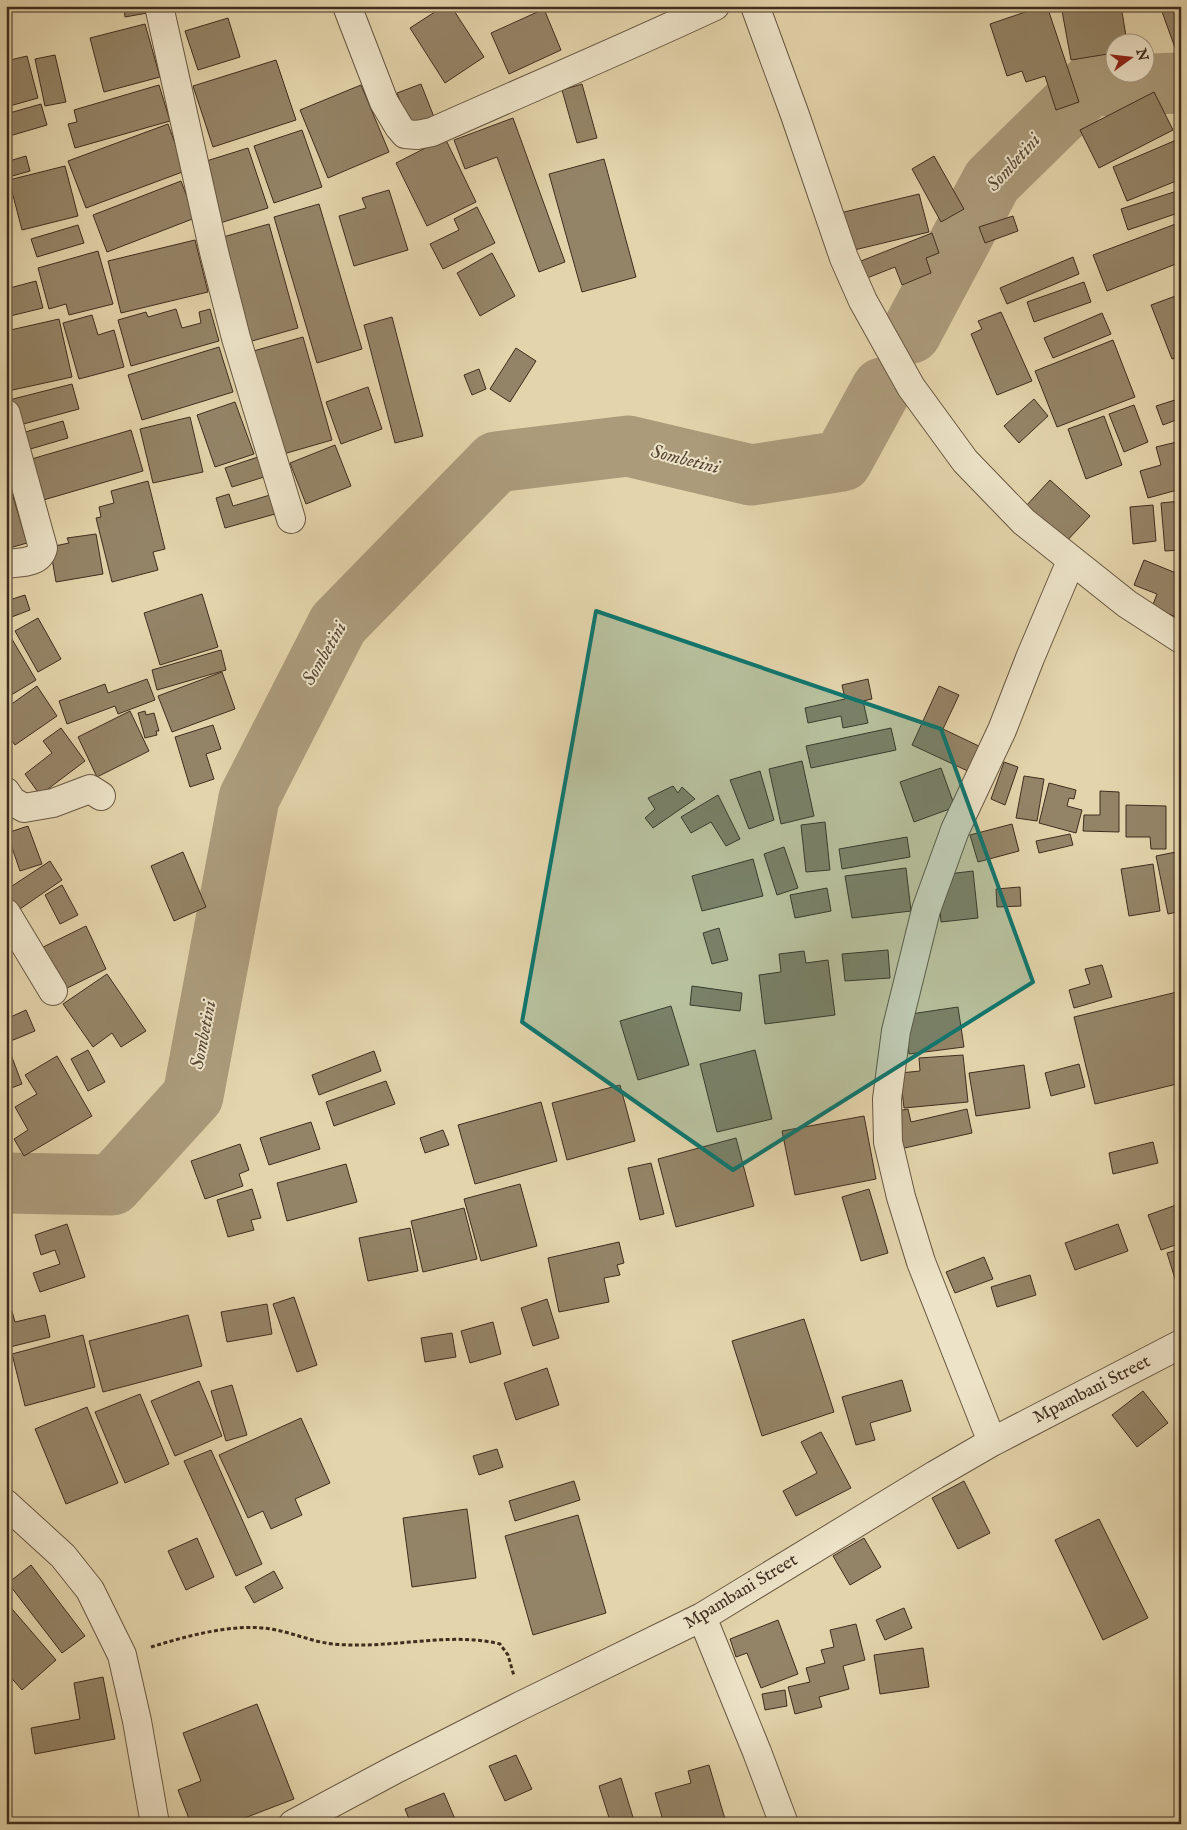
<svg xmlns="http://www.w3.org/2000/svg" width="1187" height="1830" font-family="'IM FELL English',serif">
	<style>
		.lines { fill: none; stroke-linecap: round; stroke-linejoin: round }
		.river { stroke: #ab9b7b; stroke-width: 61 }
		.building { fill: #948467; stroke: #3f2d1e }
		.minor-casing { stroke: #685741; stroke-width: 30 }
		.path { stroke: #3f2d1e; stroke-width: 3; stroke-dasharray: 4 2.5; stroke-linecap: butt }
		.minor { stroke: #ede3c8; stroke-width: 28 }
		.marked { fill: #0f766e; fill-opacity: 0.2; stroke: #0f766e; stroke-width: 4; stroke-linejoin: round }
		.labels { text-anchor: middle; dominant-baseline: central; stroke-width: 4; stroke-linejoin: round; paint-order: stroke }
		.street-label { font-size: 18px; fill: #3f2d1e; stroke: #ede3c8 }
		.water-label { font-size: 19px; font-style: italic; fill: #5a4835; stroke: #ede3c8 }
	</style>
	<rect width="100%" height="100%" fill="#e3d4ab"/>
	<filter id="stains"><feTurbulence type="fractalNoise" baseFrequency=".004" numOctaves="4"/><feColorMatrix values="0 0 0 0 .2 0 0 0 0 .09 0 0 0 0 .02 0 0 0 .5 -.17"/></filter>
	<radialGradient id="worn" r=".72"><stop offset=".6" stop-color="#630" stop-opacity="0"/><stop offset="1" stop-color="#630" stop-opacity=".3"/></radialGradient>
	<g class="lines">
		<path class="river" d="M911 333 992 181 1089 86 1181 83
			M6 1183 112 1185 193 1096 249 798 338 624 496 462 628 446 751 475 842 461 882 388"/>
	</g>
	<path class="building" d="M124 6H146L147 13 125 17Z
		M444 6H451L484 57 445 83 410 28Z
		M1043 6H1047L1079 102 1056 110 1045 76 1026 82 1022 71 1007 76 990 24Z
		M1092 6H1121L1127 42H1114V53L1071 60 1062 11Z
		M1169 6H1181V55L1178 56 1161 9Z
		M544 9 561 50 509 74 491 33Z
		M228 18 240 57 198 70 185 31Z
		M145 24 160 77 104 92 90 38Z
		M55 55 66 102 45 106 35 59Z
		M27 56 38 98 6 107V61Z
		M276 60 296 120 213 147 193 86Z
		M421 84 434 117 410 127 397 93Z
		M582 84 597 138 577 143 562 90Z
		M159 85 170 121 75 148 68 124 77 122 74 110Z
		M361 85 389 152 328 178 300 110Z
		M1154 92 1173 130 1099 168 1080 130Z
		M41 104 47 125 6 137V114Z
		M513 118 565 262 539 272 497 157 465 169 454 140Z
		M168 124 185 171 86 208 68 161Z
		M302 130 322 187 274 203 254 146Z
		M445 138 476 202 427 226 396 163Z
		M1181 138V179L1127 201 1113 167Z
		M248 148 268 208 220 223 200 163Z
		M26 156 30 171 9 177 6 162Z
		M934 156 964 209 941 222 912 169Z
		M604 159 636 277 582 292 549 174Z
		M65 166 78 216 22 230 9 180Z
		M181 181 195 218 107 252 93 215Z
		M389 190 408 250 354 266 339 216 366 208 362 198Z
		M1177 191 1181 204V212L1128 230 1121 209Z
		M919 194 929 232 850 251 840 213Z
		M319 204 362 349 317 363 274 217Z
		M477 207 495 243 443 269 430 244 459 230 454 219Z
		M1013 216 1018 231 985 243 979 227Z
		M1181 222V262L1107 291 1093 255Z
		M269 224 298 328 245 343 216 239Z
		M78 225 84 243 37 257 31 239Z
		M932 233 939 253 926 258 931 273 902 285 895 267 862 280 856 263Z
		M195 240 208 292 121 313 108 261Z
		M98 251 113 304 69 315 66 304 49 309 38 268Z
		M492 253 515 296 480 316 457 273Z
		M1073 257 1079 274 1007 304 1000 288Z
		M36 281 43 308 6 317V289Z
		M1084 282 1091 302 1034 322 1027 302Z
		M1181 294V356L1172 359 1151 305Z
		M176 309 182 328 201 323 199 312 210 309 219 341 131 366 118 320 146 312 148 317Z
		M1001 312 1032 381 997 395 971 334 982 329 978 321Z
		M1102 313 1111 334 1053 358 1044 338Z
		M92 315 98 335 114 330 124 367 79 379 63 323Z
		M392 317 423 436 395 443 364 325Z
		M59 319 72 377 8 391 6 331Z
		M303 337 332 440 280 455 250 352Z
		M1113 340 1135 397 1057 427 1035 371Z
		M219 347 233 392 142 420 128 375Z
		M516 348 536 361 510 402 490 389Z
		M479 369 486 389 472 395 464 375Z
		M72 384 79 409 16 426 9 400Z
		M368 387 382 429 341 444 326 402Z
		M1034 399 1048 416 1019 443 1004 426Z
		M1175 400 1181 418 1163 425 1156 406Z
		M235 402 254 454 215 467 197 415Z
		M1134 405 1148 442 1124 452 1109 414Z
		M1104 416 1122 465 1086 479 1068 429Z
		M190 417 203 472 153 483 140 429Z
		M63 421 68 438 27 450 22 433Z
		M131 430 143 471 40 501 28 460Z
		M1181 441V489L1148 498 1140 471 1161 465 1156 447Z
		M335 445 351 486 306 504 290 463Z
		M258 457 264 477 232 487 225 468Z
		M1050 480 1090 516 1064 544 1025 507Z
		M148 481 165 549 153 552 158 570 112 582 96 518 101 517 99 507 114 503 111 491Z
		M12 493 27 543 6 549V494Z
		M229 494 233 506 270 495 275 514 225 528 216 498Z
		M1181 501V550L1165 551 1161 503Z
		M1153 505 1156 541 1133 544 1130 507Z
		M96 534 103 574 56 582 50 547 69 543 67 538Z
		M1144 560 1181 575V619L1152 607 1157 594 1134 585Z
		M202 594 218 647 160 665 144 613Z
		M25 595 30 610 9 618 6 611V601Z
		M38 618 61 659 38 672 15 631Z
		M6 629 36 680 8 697 6 694Z
		M221 650 226 670 157 690 152 670Z
		M222 672 235 709 172 732 158 696Z
		M147 679 155 700 118 714 115 706 67 724 59 701 105 684 108 693Z
		M868 679 872 699 863 701 868 723 843 728 841 716 808 723 805 708 845 699 842 685Z
		M37 686 57 716 15 745 6 732V708Z
		M939 686 959 695 943 729 983 748 972 773 912 745Z
		M130 711 149 751 97 777 78 737Z
		M145 711 146 715 154 713 159 731H156L157 735 145 738 138 713Z
		M213 725 221 749 206 754 214 779 190 787 175 737Z
		M61 728 85 761 40 795 25 774 52 753 43 741Z
		M891 728 896 750 811 768 806 746Z
		M802 761 814 816 781 824 769 769Z
		M1004 762 1018 767 1005 805 991 799Z
		M941 768 955 807 914 822 900 782Z
		M760 771 774 820 749 829 730 780Z
		M1024 776 1044 779 1037 821 1016 818Z
		M1049 783 1076 790 1074 799 1069 798 1067 806 1082 810 1076 833 1039 823Z
		M673 786 678 793 682 787 695 799 653 828 645 818 655 809 648 798Z
		M1100 791 1119 792V832L1083 831 1084 815H1100Z
		M718 795 740 839 726 846 711 822 691 833 681 817Z
		M1126 805 1166 806V849H1151L1150 837H1126Z
		M825 822 830 870 806 872 801 825Z
		M1012 824 1019 851 978 862 970 835Z
		M28 826 42 864 20 871 7 833Z
		M1070 834 1073 845 1039 853 1036 841Z
		M907 837 910 857 842 869 839 849Z
		M784 847 798 888 777 895 764 854Z
		M1181 851V911L1168 914 1156 856Z
		M183 852 206 907 174 921 151 866Z
		M753 859 763 896 702 911 692 876Z
		M50 861 62 880 17 911 6 896V890Z
		M1153 864 1160 911 1129 916 1121 869Z
		M906 868 911 911 852 918 845 876Z
		M973 871 978 918 941 922 938 885 948 874Z
		M62 885 78 915 60 924 45 895Z
		M1020 887 1021 906 997 907 996 889Z
		M827 888 831 911 795 918 790 895Z
		M86 926 106 969 57 993 37 950Z
		M719 928 728 960 712 964 703 933Z
		M888 950 890 978 845 981 842 954Z
		M804 951 806 963 828 960 835 1015 765 1024 759 975 781 972 779 954Z
		M1102 965 1112 997 1074 1008 1069 990 1090 984 1085 969Z
		M107 974 146 1031 121 1047 112 1033 93 1047 63 1004Z
		M692 986 742 993 740 1011 690 1005Z
		M1181 991V1083L1095 1104 1074 1017Z
		M671 1006 689 1065 638 1080 620 1021Z
		M958 1007 964 1047 909 1054 904 1015Z
		M26 1010 35 1031 6 1043V1019Z
		M88 1050 105 1082 88 1091 71 1059Z
		M755 1050 772 1119 717 1132 700 1064Z
		M374 1051 381 1071 319 1095 312 1075Z
		M10 1052 22 1084 6 1090V1054Z
		M963 1055 968 1102 904 1108 900 1073 920 1071 919 1058Z
		M57 1056 92 1116 24 1156 14 1139 28 1130 15 1107 37 1094 25 1075Z
		M1079 1064 1085 1087 1051 1096 1045 1073Z
		M1024 1065 1030 1108 976 1116 969 1073Z
		M386 1081 395 1104 334 1126 326 1102Z
		M620 1085 635 1141 567 1160 552 1103Z
		M541 1102 557 1161 475 1184 458 1125Z
		M908 1109 911 1122 967 1109 972 1133 900 1149 892 1112Z
		M864 1116 876 1179 795 1195 782 1131Z
		M311 1122 320 1149 269 1165 260 1138Z
		M443 1130 449 1145 425 1153 420 1138Z
		M736 1138 754 1206 676 1227 658 1159Z
		M1153 1142 1158 1163 1113 1174 1109 1153Z
		M240 1144 249 1170 239 1174 243 1186 205 1199 191 1161Z
		M651 1163 664 1214 640 1220 628 1168Z
		M346 1164 357 1202 287 1221 277 1183Z
		M520 1184 537 1246 481 1261 464 1199Z
		M252 1189 261 1218 251 1220 254 1230 228 1237 217 1200Z
		M869 1189 888 1253 861 1261 842 1197Z
		M1179 1204 1181 1211V1243L1161 1250 1148 1215Z
		M464 1208 477 1259 423 1272 411 1221Z
		M67 1224 85 1277 40 1292 33 1273 60 1264 55 1250 41 1255 35 1235Z
		M1118 1224 1128 1251 1075 1270 1065 1243Z
		M410 1228 418 1271 368 1281 359 1238Z
		M619 1242 624 1263 617 1265 620 1275 604 1278 609 1302 559 1312 548 1258Z
		M1181 1249V1298L1167 1253Z
		M984 1257 993 1279 955 1293 946 1272Z
		M1030 1275 1036 1295 997 1307 991 1287Z
		M294 1297 317 1365 297 1372 273 1304Z
		M547 1299 559 1338 533 1346 521 1308Z
		M267 1304 272 1334 227 1342 221 1312Z
		M12 1311 15 1322 45 1315 50 1337 6 1348V1313Z
		M188 1315 202 1366 103 1392 89 1341Z
		M804 1319 834 1412 762 1436 732 1341Z
		M493 1322 501 1354 470 1363 461 1331Z
		M452 1333 456 1357 425 1362 421 1338Z
		M83 1335 95 1387 25 1406 12 1354Z
		M547 1368 559 1405 516 1420 504 1383Z
		M902 1380 911 1411 870 1423 875 1440 856 1445 842 1397Z
		M199 1381 222 1436 175 1456 151 1401Z
		M232 1385 247 1435 226 1441 211 1391Z
		M1143 1391 1168 1423 1137 1447 1112 1415Z
		M140 1394 169 1464 125 1483 95 1412Z
		M87 1407 118 1483 66 1504 35 1429Z
		M301 1418 330 1483 295 1499 302 1515 271 1529 263 1511 248 1518 219 1455Z
		M821 1432 851 1488 796 1516 783 1491 817 1473 801 1442Z
		M497 1449 503 1467 479 1475 473 1456Z
		M211 1450 262 1564 236 1576 184 1461Z
		M574 1481 580 1500 515 1521 509 1501Z
		M964 1481 990 1533 958 1549 932 1498Z
		M467 1509 476 1578 412 1587 403 1518Z
		M578 1515 606 1613 533 1635 505 1536Z
		M1099 1519 1148 1618 1103 1640 1055 1540Z
		M197 1538 214 1577 186 1590 168 1551Z
		M864 1538 881 1567 850 1585 833 1556Z
		M31 1565 85 1636 62 1653 8 1583Z
		M274 1571 283 1588 254 1603 245 1587Z
		M6 1602 56 1660 22 1690 6 1672Z
		M904 1608 912 1628 885 1640 876 1620Z
		M778 1620 798 1674 761 1688 747 1653 736 1657 730 1639Z
		M856 1624 865 1660 843 1666 849 1689 819 1697 822 1707 795 1714 788 1687 810 1682 806 1668 825 1663 821 1650 834 1647 830 1630Z
		M923 1648 929 1687 880 1694 874 1655Z
		M103 1677 115 1739 35 1754 31 1728 80 1719 74 1683Z
		M785 1690 787 1706 765 1710 762 1694Z
		M257 1704 294 1799 229 1824H191L178 1790 201 1781 183 1733Z
		M516 1755 532 1789 505 1801 489 1766Z
		M709 1765 725 1819 707 1824H664L655 1793 691 1783 688 1771Z
		M621 1778 635 1824H611L599 1786Z
		M444 1793 457 1824H411L405 1809Z"/>
	<g class="lines">
		<g class="minor-casing">
			<path id="minor" d="M159 6 214 252 236 338 291 519
				M347 6 384 102 399 127 405 134 417 135 432 132C526 90 621 50 715 6
				M755 6 795 115 844 258 863 301 911 387 965 461 1024 522 1127 604 1181 639
				M6 414 43 548C39 564 20 562 6 564
				M6 792 12 801 24 808 53 803 90 789 101 796
				M6 913 53 991
				M992 1442 921 1262 901 1197 888 1142 887 1099 896 1031 926 910 955 830 1002 730 1030 658 1071 561
				M6 1504 63 1556 90 1590 122 1655 137 1721 155 1824
				M702 1617 757 1752 784 1824
				M293 1824 394 1770 522 1705 702 1617 935 1475 992 1442 1181 1344"/>
		</g>
		<path class="path" d="M151 1647C187 1636 233 1623 271 1629 290 1632 308 1640 326 1643 337 1645 349 1645 360 1645 407 1645 455 1633 500 1644L508 1655 514 1676"/>
		<use href="#minor" class="minor"/>
	</g>
	<path class="marked" d="M596 611 941 729 1033 982 733 1170 522 1022Z"/>
	<g class="labels">
		<g class="street-label">
			<text transform="translate(1092 1390) rotate(-27)">Mpambani Street</text>
			<text transform="translate(741 1592) rotate(-31)">Mpambani Street</text>
		</g>
		<g class="water-label">
			<text transform="translate(1014 163) rotate(-48)">Sombetini</text>
			<text transform="translate(685 460) rotate(14)">Sombetini</text>
			<text transform="translate(325 654) rotate(-60)">Sombetini</text>
			<text transform="translate(204 1035) rotate(-79)">Sombetini</text>
		</g>
	</g>
	<rect width="1187" height="1830" fill="none" stroke="#e3d4ab" stroke-width="25"/>
	<rect x="8" y="8" width="1172" height="1815" fill="none" stroke="#3f2d1e" stroke-width="2.5"/>
	<rect x="12" y="12" width="1162" height="1805" fill="none" stroke="#3f2d1e"/>
	<g transform="translate(1130 58) rotate(75)"><circle r="24" fill="#ede3c8" stroke="#a79a84"/>
	<path d="M0-4L9 19L0 12L-9 19Z" fill="#8f2418"/>
	<text y="-8" font-size="14" font-weight="bold" text-anchor="middle" fill="#3f2d1e">N</text>
	</g>
	<rect width="100%" height="100%" filter="url(#stains)"/>
	<rect width="100%" height="100%" fill="url(#worn)"/>
</svg>
